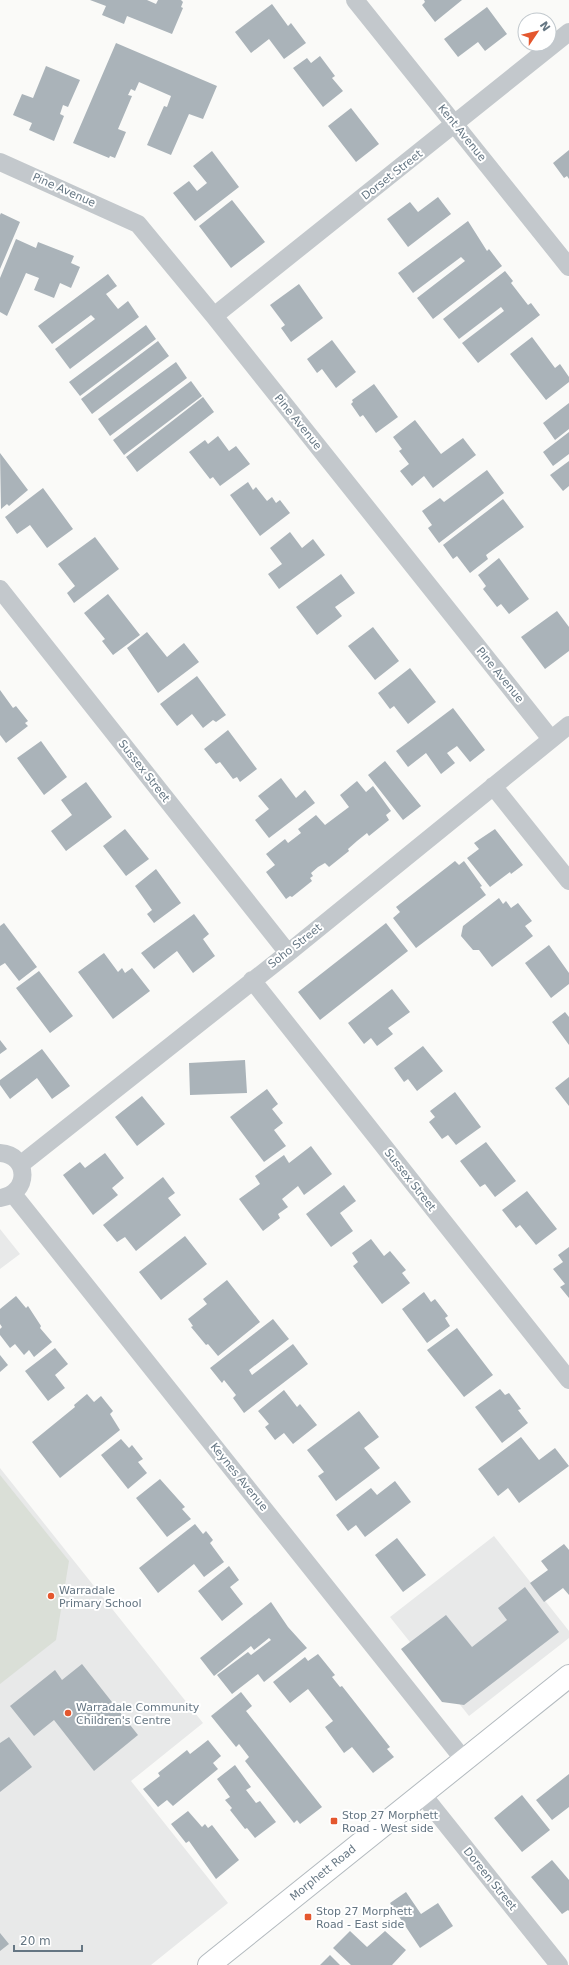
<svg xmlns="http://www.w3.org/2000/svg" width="569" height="1965" font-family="'DejaVu Sans',sans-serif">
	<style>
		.built { fill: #e8e9e9 }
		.green { fill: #dadfd7 }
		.building { fill: #aab3b9 }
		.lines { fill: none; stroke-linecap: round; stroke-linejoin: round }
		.secondary-casing { stroke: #b3babf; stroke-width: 24 }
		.minor { stroke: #c3c8cc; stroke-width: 18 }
		.secondary { stroke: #fff; stroke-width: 22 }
		.poi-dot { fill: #e4572e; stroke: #fff; stroke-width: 1.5 }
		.labels { text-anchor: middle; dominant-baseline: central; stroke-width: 4; stroke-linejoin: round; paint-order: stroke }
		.street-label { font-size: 11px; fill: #657683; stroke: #fff }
		.poi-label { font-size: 11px; fill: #657683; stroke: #fff; text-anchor: start }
	</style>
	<rect width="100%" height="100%" fill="#fafaf8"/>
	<path class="built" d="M0 1229 20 1254 0 1269Z
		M0 1468 203 1723 131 1781 228 1903 151 1965H0Z
		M494 1536 569 1631V1638L469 1716 390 1617Z"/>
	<path class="green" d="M0 1475 69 1561 56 1640 0 1684Z"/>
	<path class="building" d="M90 0H147L156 4 158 0H181L183 2 181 7 183 8 172 34 127 16 124 24 102 15 106 6Z
		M424 0H462L435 22 422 5 425 2Z
		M272 4 288 26 291 23 306 43 284 59 269 39 251 53 235 32Z
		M487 7 507 34 485 51 478 42 458 57 444 39Z
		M116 43 217 86 203 119 189 114 171 155 147 145 164 106 167 107 171 96 139 82 135 91 131 89 128 95 132 96 118 129 126 132 115 158 110 156 109 158 73 143Z
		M320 56 335 76 332 78 343 91 323 107 293 68 307 58 311 63Z
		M46 66 80 80 68 107 63 105 60 114 64 116 54 141 29 130 32 123 13 115 22 94 33 98Z
		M351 108 379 144 356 162 328 126Z
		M569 150V179L567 176 564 178 553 163Z
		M212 151 239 187 195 221 173 193 189 181 197 191 207 183 193 166Z
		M438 197 451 214 408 247 387 219 410 202 418 212Z
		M232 200 265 242 231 268 199 226Z
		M1 213 20 222 0 269V215Z
		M468 221 487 251 489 249 502 266 433 319 417 298 465 261 461 257 413 293 398 273Z
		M16 239 36 248 38 242 74 256 71 263 80 267 71 288 60 283 54 298 34 290 39 278 26 273 7 316 0 312V278Z
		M505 271 513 281 511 283 528 305 531 303 540 315 478 363 462 343 504 311 501 307 459 339 443 319Z
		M108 274 117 286 106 294 118 309 128 301 139 317 70 369 55 349 95 319 91 315 52 344 38 326Z
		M299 284 323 318 291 342 281 328 285 325 270 305Z
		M146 325 156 339 80 396 69 382Z
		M532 337 555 368 560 364 569 377V382L546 400 510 354Z
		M332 340 356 372 336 388 322 369 317 373 307 359Z
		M158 341 169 356 92 414 81 399Z
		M176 362 187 378 110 436 98 419Z
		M191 381 202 396 124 455 113 440Z
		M374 384 398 417 376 433 363 415 360 417 351 404 353 402 352 400Z
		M203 397 214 412 137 472 126 457Z
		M569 403V429L555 440 543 423Z
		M415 420 441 454 463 438 476 455 433 488 424 476 412 486 400 471 409 464 399 451 402 449 393 437Z
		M569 432V454L553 466 543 452Z
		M218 436 229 451 236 446 250 464 220 486 213 477 210 479 189 452 205 440 208 444Z
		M0 453 28 490 9 506 7 504 1 509Z
		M569 461V486L563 491 550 475Z
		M487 470 504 493 439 543 428 528 432 525 422 511 440 498 444 502Z
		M248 482 253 490 256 487 267 501 272 497 276 503 280 500 290 513 260 536 230 495Z
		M43 488 73 529 47 548 30 525 17 534 5 517Z
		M503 499 524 527 486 555 488 559 470 573 457 556 453 559 443 545Z
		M290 532 302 548 313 539 325 555 279 589 268 574 282 564 270 548Z
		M95 537 119 569 74 603 67 593 75 586 58 564Z
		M499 558 529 599 509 614 501 604 497 607 483 589 486 586 478 575Z
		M341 574 355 593 335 607 342 616 317 635 296 607Z
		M108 594 140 635 113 655 102 641 105 639 84 613Z
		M557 611 569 627V651L545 669 521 637Z
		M373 627 399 661 375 680 348 646Z
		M147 632 167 657 184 643 199 662 158 693 127 648Z
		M410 668 436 702 408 724 394 706 390 709 378 693Z
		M197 676 226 715 216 722 213 720 203 728 192 714 177 726 160 704Z
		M0 690 13 708 16 706 28 721 25 723 28 726 6 743 0 735Z
		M453 708 485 750 470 762 457 746 447 753 455 763 441 774 426 753 408 767 396 751Z
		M228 730 257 769 240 782 237 777 233 779 220 762 216 764 204 749Z
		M41 741 67 777 44 795 17 758Z
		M385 761 421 806 403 820 368 775Z
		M281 778 296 798 305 790 315 803 269 838 255 820 269 809 258 796Z
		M357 781 366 792 373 786 391 811 386 815 389 820 369 836 367 833 357 841 348 849 349 851 329 867 325 863 318 867 311 873 313 876 310 878 312 881 292 897 290 896 286 899 266 872 275 865 266 854 285 839 288 843 301 833 298 829 316 815 325 825 349 807 340 795Z
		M86 782 112 817 66 851 51 831 72 815 61 800Z
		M125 829 149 859 126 876 103 846Z
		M495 829 523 865 511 874 510 872 490 887 467 858 479 849 474 843Z
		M455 861 459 865 464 861 482 886 480 887 486 895 416 948 393 918 400 912 396 907Z
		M156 869 181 903 154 923 147 914 152 910 135 886Z
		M499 898 503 904 506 901 511 908 518 903 532 921 525 926 533 936 492 967 479 950H473L461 936 463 926Z
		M194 914 209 934 203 939 215 956 193 973 177 951 154 969 141 953Z
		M4 923 37 967 19 981 5 963 0 966V926Z
		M386 923 408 951 320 1020 298 992Z
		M549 945 569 973V984L551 998 525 963Z
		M104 953 118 972 122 968 125 973 132 968 150 991 113 1019 78 972Z
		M39 971 73 1016 50 1033 16 988Z
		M392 989 410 1012 388 1028 393 1034 377 1046 371 1038 364 1044 348 1023Z
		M565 1012 569 1017V1045L552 1022Z
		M0 1040 7 1049 0 1054Z
		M423 1046 443 1071 417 1091 408 1079 404 1082 394 1068Z
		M42 1049 70 1086 52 1099 37 1078 10 1099 0 1085V1080Z
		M245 1060 247 1093 190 1095 189 1063Z
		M569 1077V1106L555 1088Z
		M267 1089 278 1104 272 1109 283 1123 274 1130 286 1146 264 1162 230 1117Z
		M455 1092 481 1127 456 1145 448 1135 442 1139 429 1122 435 1117 430 1111Z
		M142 1096 165 1124 137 1146 115 1117Z
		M486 1142 516 1181 495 1197 485 1184 480 1187 460 1161Z
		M311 1146 332 1174 304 1195 298 1186 282 1199 288 1207 278 1214 280 1218 263 1231 239 1199 260 1184 255 1176 284 1155 289 1163Z
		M105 1153 124 1178 112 1188 118 1195 93 1215 63 1175 80 1162 85 1168Z
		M163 1177 175 1193 168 1198 181 1215 136 1251 125 1237 117 1242 103 1225Z
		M344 1185 356 1201 340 1213 353 1231 331 1247 306 1214Z
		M527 1191 557 1229 536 1245 520 1225 516 1228 502 1210Z
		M185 1236 207 1264 161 1300 139 1272Z
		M371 1239 384 1256 390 1251 406 1270 402 1273 410 1283 382 1304 353 1266 358 1262 352 1253Z
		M569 1247V1298L560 1287 565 1284 553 1269 563 1262 558 1255Z
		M227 1280 260 1322 218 1356 208 1344 206 1345 191 1327 193 1326 188 1319 207 1304 203 1299Z
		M424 1292 431 1302 435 1299 448 1316 445 1318 450 1326 427 1343 402 1309Z
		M16 1296 26 1308 28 1306 41 1326 40 1328 52 1342 34 1357 29 1350 24 1355 15 1344 10 1348 0 1335V1329L2 1327 0 1324V1309Z
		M273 1319 289 1339 249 1370 252 1375 293 1344 308 1364 244 1413 233 1398 236 1395 224 1380 222 1383 210 1368Z
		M457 1328 493 1375 464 1397 427 1350Z
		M55 1348 68 1364 55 1375 65 1388 48 1401 25 1371Z
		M0 1355 8 1365 0 1372Z
		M500 1389 505 1395 509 1393 521 1409 518 1410 528 1423 502 1443 475 1407Z
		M284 1390 297 1407 300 1404 317 1425 293 1444 284 1433 275 1440 265 1427 269 1424 258 1411Z
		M87 1394 94 1402 101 1396 113 1411 110 1414 120 1430 60 1478 32 1442 75 1407 74 1405Z
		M359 1411 379 1437 364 1448 380 1468 336 1501 318 1476 324 1472 307 1450Z
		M521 1437 539 1460 555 1448 569 1466 519 1503 508 1488 498 1496 478 1469Z
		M121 1439 129 1448 132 1445 143 1459 138 1462 147 1473 128 1489 101 1455Z
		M160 1479 185 1507 182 1509 191 1519 167 1537 136 1498Z
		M395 1481 411 1502 365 1537 356 1525 348 1531 336 1515 371 1488 377 1495Z
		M195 1524 203 1534 206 1531 213 1540 210 1543 224 1562 204 1577 194 1564 158 1593 139 1568Z
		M397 1538 426 1575 403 1592 375 1555Z
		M564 1544 569 1550V1595L563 1588 544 1602 530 1583 548 1570 541 1561Z
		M229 1566 239 1580 230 1587 243 1604 222 1621 198 1591Z
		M525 1587 559 1632 464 1705 442 1702 401 1649 446 1615 472 1647 507 1620 498 1608Z
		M271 1602 288 1627 307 1648 264 1682 258 1674 232 1694 217 1675 248 1652 251 1655 271 1640 269 1638 254 1650 251 1646 214 1676 200 1658Z
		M318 1654 335 1675 332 1677 340 1687 342 1686 390 1747 387 1749 394 1757 373 1773 352 1747 344 1753 325 1727 333 1721 308 1689 290 1703 273 1682 305 1657 308 1661Z
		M82 1664 138 1735 94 1771 54 1720 34 1736 10 1706 55 1670 62 1680Z
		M241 1692 252 1706 246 1711 322 1807 300 1824 297 1820 294 1823 245 1761 249 1757 239 1744 236 1747 211 1716Z
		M9 1737 32 1767 0 1792V1743Z
		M208 1740 221 1756 213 1763 218 1769 173 1806 167 1800 158 1807 143 1789 160 1776 158 1773 187 1750 190 1754Z
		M235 1765 251 1787 246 1790 256 1803 260 1801 276 1822 255 1838 247 1828 245 1829 230 1810 232 1808 225 1800 230 1797 217 1779Z
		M569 1774V1807L552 1820 536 1800Z
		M522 1795 550 1830 522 1852 494 1818Z
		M188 1811 202 1827 205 1824 208 1828 212 1825 239 1860 216 1879 189 1841 186 1843 171 1824Z
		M552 1860 569 1880V1911L568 1910 562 1914 531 1877Z
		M406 1892 421 1914 438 1903 453 1926 420 1948 390 1903Z
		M350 1931 367 1947 385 1931 406 1950 392 1965H351L333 1948Z
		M0 1933 9 1944 0 1951Z
		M330 1955 340 1965H320Z"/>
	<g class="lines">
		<g class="secondary-casing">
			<path id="secondary" d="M209 1965 569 1676"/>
		</g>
		<path class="minor" d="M355 0 569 267
			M0 162 138 224 214 316 551 739
			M214 316 569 32
			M0 589 288 953
			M493 786 569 881
			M252 980 569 1380
			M0 1153C30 1155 30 1194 0 1198
			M20 1165 288 953 569 725
			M13 1194 464 1760
			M422 1794 559 1965"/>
		<use href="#secondary" class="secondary"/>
	</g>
	<g class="poi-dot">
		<circle cx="51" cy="1596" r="4"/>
		<circle cx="68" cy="1713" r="4"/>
		<rect x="330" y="1817" width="8" height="8" rx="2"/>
		<rect x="304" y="1913" width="8" height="8" rx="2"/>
	</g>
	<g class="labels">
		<g class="street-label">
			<text transform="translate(462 133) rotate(51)">Kent Avenue</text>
			<text transform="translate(392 175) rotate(-38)">Dorset Street</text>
			<text transform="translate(64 190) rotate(24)">Pine Avenue</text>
			<text transform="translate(298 422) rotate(51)">Pine Avenue</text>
			<text transform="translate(500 675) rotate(51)">Pine Avenue</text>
			<text transform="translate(144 771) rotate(52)">Sussex Street</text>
			<text transform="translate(295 946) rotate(-38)">Soho Street</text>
			<text transform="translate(410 1180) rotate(52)">Sussex Street</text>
			<text transform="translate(239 1477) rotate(51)">Keynes Avenue</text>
			<text transform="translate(323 1873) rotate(-39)">Morphett Road</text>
			<text transform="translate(490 1879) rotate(51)">Doreen Street</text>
		</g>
		<g class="poi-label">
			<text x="59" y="1590">Warradale<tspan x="59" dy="13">Primary School</tspan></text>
			<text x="76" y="1707">Warradale Community<tspan x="76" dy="13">Children's Centre</tspan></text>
			<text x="342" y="1815">Stop 27 Morphett<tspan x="342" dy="13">Road - West side</tspan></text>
			<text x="316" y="1911">Stop 27 Morphett<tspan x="316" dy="13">Road - East side</tspan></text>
		</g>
	</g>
	<g transform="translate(537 32) rotate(55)"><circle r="19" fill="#ffffff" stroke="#c1c8cd"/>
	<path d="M0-3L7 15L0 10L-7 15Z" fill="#e4572e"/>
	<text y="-6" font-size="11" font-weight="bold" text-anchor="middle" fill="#657683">N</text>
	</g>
	<path d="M14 1945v6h68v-6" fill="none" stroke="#657683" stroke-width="2"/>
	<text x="20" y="1945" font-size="12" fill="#657683" stroke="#ffffff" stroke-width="3" paint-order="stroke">20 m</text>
</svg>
